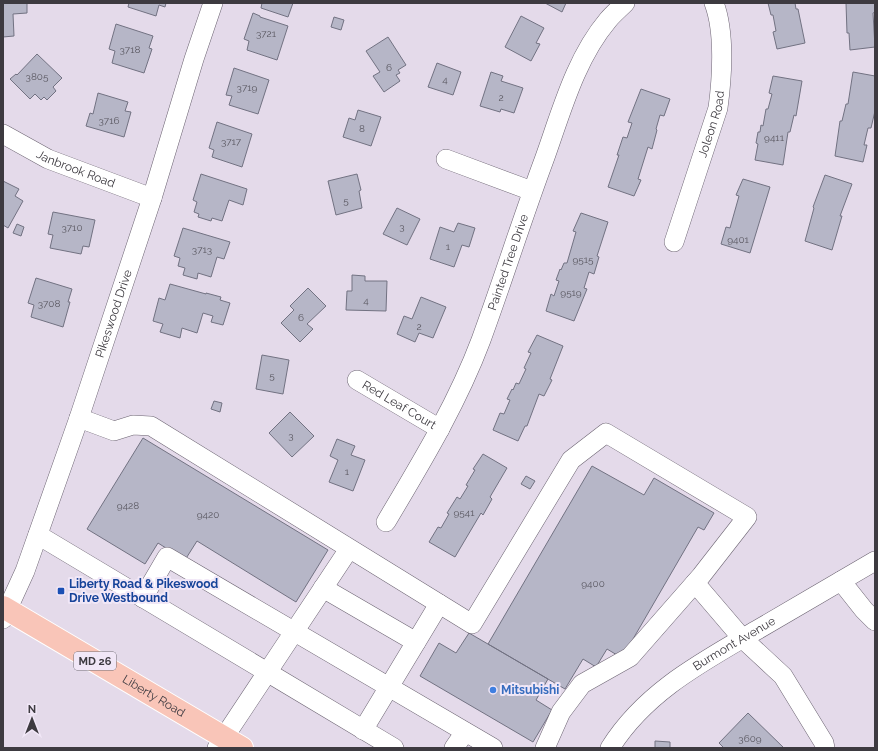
<svg xmlns="http://www.w3.org/2000/svg" width="878" height="751" font-family="Raleway,sans-serif">
	<style>
		.building { fill: #b6b6c7; stroke: #727282 }
		.lines { fill: none; stroke-linecap: round; stroke-linejoin: round }
		.minor-casing { stroke: #6c6472; stroke-width: 20 }
		.major-casing { stroke: #fff; stroke-width: 24 }
		.minor { stroke: #fff; stroke-width: 19 }
		.major { stroke: #f9c5b8; stroke-width: 22 }
		.transit-dot { fill: #1a4fb4; stroke: #f1e7f7; stroke-width: 1.5 }
		.shop-dot { fill: #3f7fe0; stroke: #f1e7f7; stroke-width: 1.5 }
		.labels { text-anchor: middle; dominant-baseline: central; stroke-width: 4; stroke-linejoin: round; paint-order: stroke }
		.number-label { font-size: 10px; fill: #5b5962 }
		.shield { fill: #f1e7f7; stroke: #736e77; stroke-width: 1 }
		.shield-label { font-size: 11px; font-weight: bold; fill: #3d3a40 }
		.street-label { font-size: 12px; fill: #3d3a40; stroke: #f1e7f7 }
		.transit-label { font-size: 12px; font-weight: bold; fill: #164399; stroke: #f1e7f7; text-anchor: start }
		.shop-label { font-size: 12px; font-weight: bold; fill: #366cbe; stroke: #f1e7f7; text-anchor: start }
	</style>
	<rect width="100%" height="100%" fill="#e4daea"/>
	<path class="building" d="M3 3H27V13L13 14 14 36 3 37Z
		M129 3H166L165 7 159 5 156 16 128 7Z
		M262 3H293L288 17 261 8Z
		M545 3H566L562 12Z
		M768 3H795L796 9H798L805 43 777 49 773 32 776 31 773 15H771Z
		M846 3H875V12L873 13 875 47 850 50 849 33H847Z
		M253 13 260 16V17L288 26 277 60 247 50 249 41 244 39Z
		M521 16 544 28 536 43 540 44 531 61 505 47Z
		M334 17 344 20 341 30 331 27Z
		M116 24 153 36 149 48 152 49 144 73 112 63 115 51 109 49Z
		M388 37 406 65 398 70 400 73 396 75 400 81 384 92 373 76 380 72 366 51Z
		M37 54 62 78 53 87 56 91 47 100 44 97 41 100 35 94 30 99 10 79 16 74 17 75Z
		M437 63 461 72 453 95 428 87Z
		M234 68 269 80 258 114 229 105 232 96 226 95Z
		M491 72 503 76 501 81 523 88 514 113 501 109 500 112 480 106Z
		M853 72 875 76V111L871 128H868L864 145H867L863 162 835 156 840 121H842L846 104H848Z
		M773 76 802 81 796 116 794 115 790 132H788L783 165 755 160 758 144 756 143 758 132H760L761 125 763 126 766 109H768L772 94 769 93Z
		M641 89 670 99 664 116 660 115 656 129 657 130 652 149 648 147 638 179 641 180 634 196 608 187 619 155H617L623 137 627 138 632 123 628 122Z
		M98 93 128 102 125 111 131 112 124 137 86 126 90 113 93 114Z
		M358 110 381 117 371 146 343 137 349 118 355 120Z
		M217 122 252 134 242 167 212 157 214 150 209 148Z
		M201 174 247 189 243 205 229 200 222 221 212 218 211 221 198 217 199 214 194 212 197 202 193 200Z
		M357 174 361 190 359 191 362 208 336 215 328 181Z
		M825 175 852 184 840 216H842L832 250 805 241 814 208 813 207Z
		M743 179 770 187 750 253 721 244 726 227 730 228 739 196 736 195Z
		M3 181 19 189 15 196 23 201 8 228 3 225Z
		M397 208 420 219 407 245 383 234Z
		M53 212 95 220 89 247 83 246 81 254 50 248 53 235 48 234Z
		M581 213 608 222 597 256 599 257 594 274 589 272 584 288 587 289 574 321 546 311 551 294 554 296 559 281 556 280 560 269 561 270 564 263H567L576 232 573 231Z
		M458 223 475 228 469 247 462 245 454 267 430 259 440 227 454 232Z
		M17 224 24 227 21 236 13 233Z
		M183 228 230 242 224 259 217 257 211 277 198 273 197 279 183 275 185 268 178 266 180 258 174 256Z
		M352 275 365 276V281H387L386 311 346 310 347 291H352Z
		M36 278 72 289 68 302H70L63 327 31 317 34 305 28 303Z
		M170 284 206 294V293L221 297 220 300 230 303 223 325 211 322 213 316 203 313 197 333 182 328 180 338 160 332 163 324 153 321 159 298 165 300Z
		M308 288 326 306 307 324 313 329 300 342 281 323 294 310 290 306Z
		M421 297 446 307 433 338 419 333 415 342 397 334 404 316 412 319Z
		M537 335 563 346 550 379 552 380 544 396 539 394 527 426H525L518 441 493 430 500 413 504 414 510 400 507 399 512 389 513 390 516 383 519 384 526 369 524 368 531 353 528 352Z
		M262 355 289 360 283 394 256 389Z
		M214 401 222 403 220 412 211 409Z
		M290 412 314 436 292 457 269 433Z
		M143 438 328 550 296 602 197 541 185 560 158 543 145 564 87 529Z
		M337 439 355 446 351 455 365 460 353 491 329 482 338 460 330 456Z
		M483 454 507 468 490 497 492 499 483 515 481 513 455 557 429 542 438 527 441 528 449 514 447 513 457 497 460 499 468 486 466 485 475 470 473 469Z
		M592 466 644 495 654 478 714 513 704 530 698 527 622 658 607 649 596 667 583 659 565 689 488 644Z
		M526 476 535 481 530 489 521 484Z
		M469 633 548 679 536 700 552 710 533 742 420 676 439 643 456 653Z
		M748 713 784 748H724L719 743Z
		M655 741 670 742V748H655Z"/>
	<g class="lines">
		<g class="minor-casing">
			<g id="minor">
				<path id="s1" d="M3 134 48 159 152 198"/>
				<path d="M446 159 532 191"/>
				<path id="s2" d="M674 242 718 108C722 78 725 32 714 3"/>
				<path id="s3" d="M357 380 440 429"/>
				<path d="M79 418 114 431 133 425 151 426 472 624 571 460 606 433 747 517 701 576 630 657 582 684 561 712 545 748"/>
				<path id="s4" d="M386 522C421 463 457 404 481 340 503 280 522 219 544 160 561 113 575 59 608 20 613 14 619 9 625 3"/>
				<path d="M38 535 394 748"/>
				<path d="M841 581 864 610 875 621"/>
				<path d="M695 583 742 638 783 676 824 743 825 748"/>
				<path d="M323 588 416 642"/>
				<path d="M143 598 167 557 493 748"/>
				<path id="s5" d="M3 619 25 571 79 418 152 198 194 59 213 3"/>
				<path d="M363 730 439 604"/>
				<path d="M217 748 349 549"/>
				<path d="M454 748 465 732"/>
				<path id="s6" d="M610 748C645 692 702 662 757 630 796 607 836 584 875 561"/>
			</g>
		</g>
		<g class="major-casing">
			<g id="major">
				<path id="s7" d="M3 607 242 748"/>
			</g>
		</g>
		<use href="#minor" class="minor"/>
		<use href="#major" class="major"/>
	</g>
	<rect class="transit-dot" x="57" y="587" width="8" height="8" rx="2"/>
	<circle class="shop-dot" cx="493" cy="690" r="4"/>
	<g class="labels">
		<g class="number-label">
			<text x="266" y="33">3721</text>
			<text x="130" y="49">3718</text>
			<text x="389" y="67">6</text>
			<text x="37" y="76">3805</text>
			<text x="445" y="79">4</text>
			<text x="247" y="87">3719</text>
			<text x="501" y="97">2</text>
			<text x="109" y="120">3716</text>
			<text x="362" y="128">8</text>
			<text x="774" y="137">9411</text>
			<text x="231" y="141">3717</text>
			<text x="346" y="200">5</text>
			<text x="402" y="226">3</text>
			<text x="72" y="227">3710</text>
			<text x="738" y="239">9401</text>
			<text x="448" y="246">1</text>
			<text x="202" y="249">3713</text>
			<text x="583" y="259">9515</text>
			<text x="571" y="292">9519</text>
			<text x="366" y="300">4</text>
			<text x="49" y="303">3708</text>
			<text x="301" y="317">6</text>
			<text x="419" y="326">2</text>
			<text x="272" y="375">5</text>
			<text x="291" y="435">3</text>
			<text x="347" y="471">1</text>
			<text x="128" y="505">9428</text>
			<text x="464" y="512">9541</text>
			<text x="208" y="514">9420</text>
			<text x="593" y="583">9400</text>
			<text x="750" y="738">3609</text>
		</g>
		<rect class="shield" x="74" y="652" width="42" height="18" rx="3"/>
		<g class="shield-label">
			<text x="95" y="661">MD 26</text>
		</g>
		<g class="street-label">
			<text stroke="none"><textPath href="#s2" startOffset="124">Joleon Road</textPath></text>
			<text stroke="none"><textPath href="#s1" startOffset="81">Janbrook Road</textPath></text>
			<text stroke="none"><textPath href="#s4" startOffset="288">Painted Tree Drive</textPath></text>
			<text stroke="none"><textPath href="#s5" startOffset="325">Pikeswood Drive</textPath></text>
			<text stroke="none"><textPath href="#s3" startOffset="49">Red Leaf Court</textPath></text>
			<text stroke="none"><textPath href="#s6" startOffset="164">Burmont Avenue</textPath></text>
			<text stroke="none"><textPath href="#s7" startOffset="175">Liberty Road</textPath></text>
		</g>
		<g class="transit-label">
			<text x="69" y="584">Liberty Road &amp; Pikeswood<tspan x="69" dy="14">Drive Westbound</tspan></text>
		</g>
		<g class="shop-label">
			<text x="501" y="690">Mitsubishi</text>
		</g>
	</g>
	<rect width="878" height="751" fill="none" stroke="#3d3a40" stroke-width="8"/>
	<g transform="translate(32 719)" stroke="#f1e7f7" stroke-width="3" paint-order="stroke">
	<path d="M0-3L7 15L0 10L-7 15Z" fill="#3d3a40"/>
	<text y="-6" font-size="11" font-weight="bold" text-anchor="middle" fill="#3d3a40">N</text>
	</g>
</svg>
